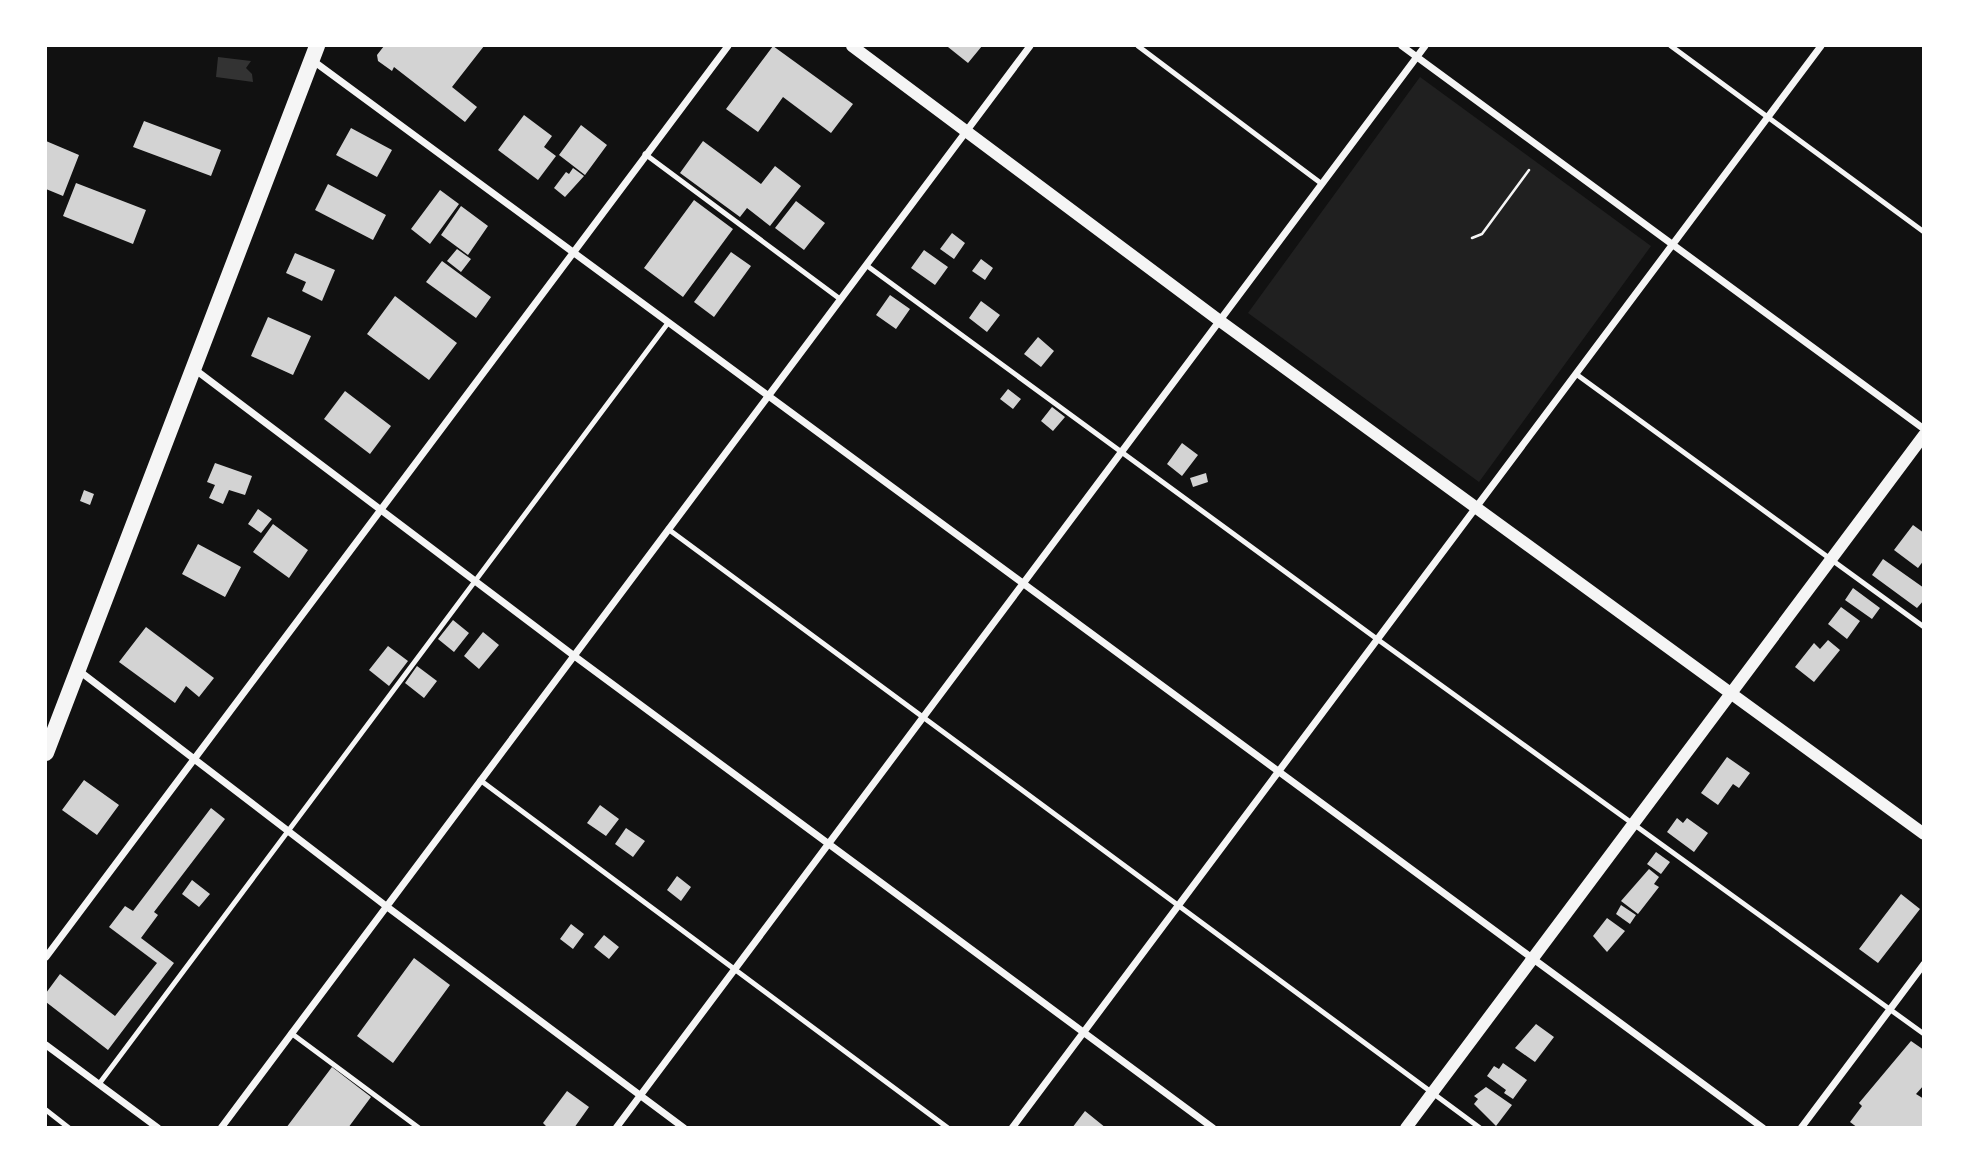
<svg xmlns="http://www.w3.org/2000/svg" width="1969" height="1173" font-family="'Space Grotesk',sans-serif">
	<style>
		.green { fill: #202020 }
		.water { fill: #333 }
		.building { fill: #d3d3d3 }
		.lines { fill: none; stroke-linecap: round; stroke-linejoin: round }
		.path { stroke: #f5f5f5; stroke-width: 2.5 }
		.service { stroke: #f5f5f5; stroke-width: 5 }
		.minor { stroke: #f5f5f5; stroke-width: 7 }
		.tertiary { stroke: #f5f5f5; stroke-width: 12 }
		.primary { stroke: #f5f5f5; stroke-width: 16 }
	</style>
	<rect width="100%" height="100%" fill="#111"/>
	<path class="green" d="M1420 77 1651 246 1479 482 1248 313Z"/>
	<path class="water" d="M218 57 251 61 246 68 252 74 253 82 216 77Z"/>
	<path class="building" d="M384 46H484L452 87 477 107 465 122 394 67 392 71 378 61 377 55Z
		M773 46 853 104 831 133 783 97 758 132 726 109Z
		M950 46H982L968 63 948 47Z
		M524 115 552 136 544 147 556 156 538 180 498 150Z
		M144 121 221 150 211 176 133 147Z
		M581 125 607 145 585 175 559 155Z
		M351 128 392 150 377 177 336 155Z
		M46 141 79 155 63 196 46 189Z
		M703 141 761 184 775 166 801 186 770 226 747 208 740 217 680 173Z
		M573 168 584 176 565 197 554 188 566 172 569 174Z
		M76 183 146 210 133 244 63 216Z
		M328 184 386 215 373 240 315 210Z
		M440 190 459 204 430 244 411 229Z
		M694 200 733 229 683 297 644 268Z
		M796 201 825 223 804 250 775 228Z
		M461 206 488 226 468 255 441 235Z
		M952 233 965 243 954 259 940 249Z
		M457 249 471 259 461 272 447 261Z
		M924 250 948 267 935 285 911 268Z
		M731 252 751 266 714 317 694 302Z
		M295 253 335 270 322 301 302 291 306 282 286 273Z
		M981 259 993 268 985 280 972 271Z
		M442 261 491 297 476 318 426 282Z
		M890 295 910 309 896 329 876 315Z
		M395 296 457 343 429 380 367 334Z
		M981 301 1000 315 987 332 969 318Z
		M268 317 311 336 293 375 251 356Z
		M1038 337 1054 351 1041 367 1024 354Z
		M1008 389 1021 399 1013 409 1000 399Z
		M345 391 391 426 370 454 324 419Z
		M1052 407 1065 417 1053 431 1041 421Z
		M1182 443 1198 455 1182 476 1167 464Z
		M215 463 252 476 245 495 229 490 223 504 209 498 215 485 207 482Z
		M1206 473 1208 482 1193 487 1190 478Z
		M84 490 94 494 90 505 80 501Z
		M258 509 272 519 261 533 248 524Z
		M273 524 308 550 289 578 253 552Z
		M1913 525 1924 533V560L1918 568 1894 550Z
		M198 544 241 567 225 597 182 574Z
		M1883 559 1924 588V600L1917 608 1872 575Z
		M1853 588 1880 608 1872 619 1845 600Z
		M1841 607 1860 621 1847 639 1828 624Z
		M453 620 469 633 454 652 438 639Z
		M146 627 214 678 199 697 186 686 175 703 119 662Z
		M483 632 499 645 479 669 464 656Z
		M1828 640 1840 650 1814 682 1795 667 1814 643 1820 649Z
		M388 646 408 661 389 686 369 670Z
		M417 666 437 681 424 698 405 683Z
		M1727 757 1750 773 1739 788 1733 784 1718 805 1701 793Z
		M84 780 119 805 97 835 62 810Z
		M600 805 619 819 606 836 587 823Z
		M211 808 225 819 154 912 158 915 141 938 174 963 108 1050 46 1002V993L60 974 115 1016 157 963 109 927 125 906 133 911Z
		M1677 818 1683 823 1687 818 1708 833 1694 852 1667 832Z
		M626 828 645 841 633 857 615 844Z
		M1656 852 1670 862 1661 874 1647 864Z
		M1649 869 1659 877 1654 884 1659 887 1638 914 1621 901Z
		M677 876 691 887 681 901 667 890Z
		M192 880 210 894 199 907 182 894Z
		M1901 894 1920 909 1878 963 1859 949Z
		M1621 905 1636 915 1630 924 1616 914Z
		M1607 918 1625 931 1607 952 1593 936Z
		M571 924 584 934 573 949 560 939Z
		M604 935 619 947 609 959 594 947Z
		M414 958 450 985 393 1063 357 1036Z
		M1536 1024 1554 1037 1535 1062 1515 1048Z
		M1911 1041 1924 1050V1085L1916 1094 1924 1099V1128H1858L1850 1122 1862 1106 1859 1103Z
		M1503 1063 1527 1080 1513 1099 1504 1093 1506 1090 1487 1076 1494 1066 1499 1069Z
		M332 1067 371 1097 348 1128H286Z
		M1486 1087 1512 1105 1496 1126 1474 1104 1478 1099 1474 1096Z
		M567 1091 589 1107 574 1128H548L543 1123Z
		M1085 1111 1106 1128H1072Z"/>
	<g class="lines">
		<path class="path" d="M1472 238 1482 234 1529 170"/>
		<path class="service" d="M1138 46 1322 184
			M1671 46 1924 232
			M645 154 840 299
			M866 265 1377 639 1924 1034
			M1576 374 1924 627
			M668 529 1480 1128
			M480 780 948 1128
			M291 1033 419 1128
			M99 1084 668 323
			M46 1110 69 1128"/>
		<path class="minor" d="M1402 46 1924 429
			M312 60 1763 1128
			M193 368 573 655 1213 1128
			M78 670 386 906 684 1128
			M46 957 728 46
			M46 1045 158 1128
			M221 1128 1030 46
			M616 1128 1425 46
			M1012 1128 1821 46
			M1801 1128 1924 964"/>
		<path class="tertiary" d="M852 46 1220 321 1924 834
			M1406 1128 1924 435"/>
		<path class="primary" d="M46 753 317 46"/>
	</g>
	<rect width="1969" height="1173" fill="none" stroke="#ffffff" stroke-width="94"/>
</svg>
